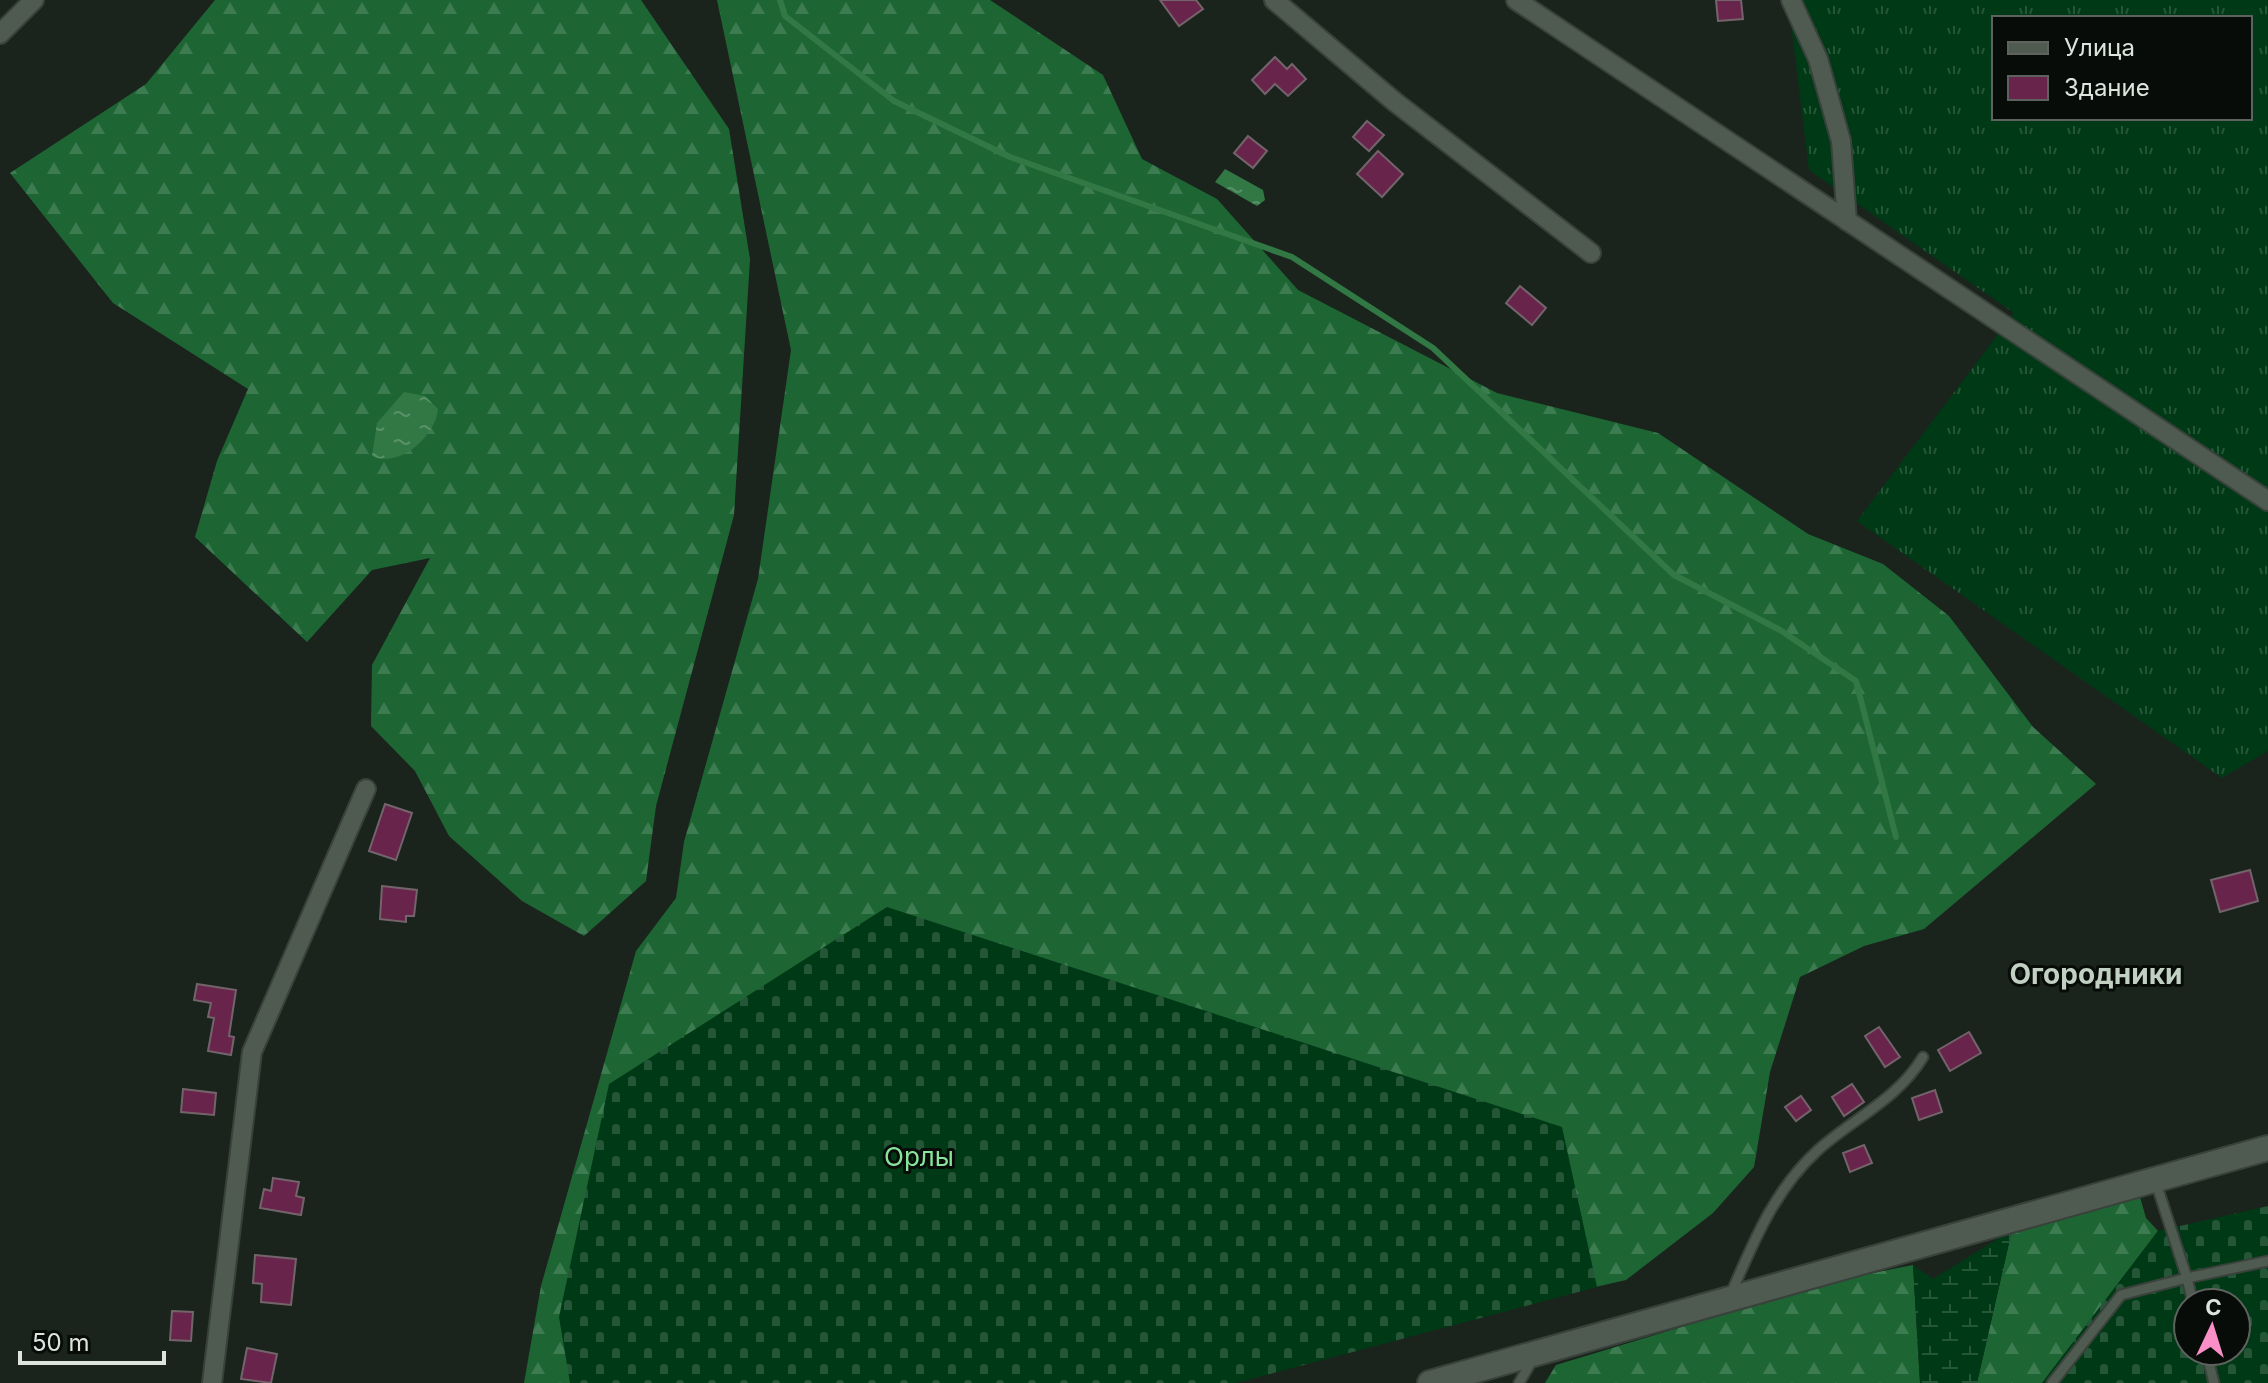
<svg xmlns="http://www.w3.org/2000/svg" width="2268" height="1383" font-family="Inter,sans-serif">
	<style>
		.grass { fill: url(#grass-tufts); fill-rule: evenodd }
		.forest { fill: url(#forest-firs) }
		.wetland { fill: url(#wetland-marsh) }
		.cemetery { fill: url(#cemetery-stones); fill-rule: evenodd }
		.water { fill: url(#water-ripples) }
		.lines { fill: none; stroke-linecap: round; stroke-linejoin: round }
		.stream { stroke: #317844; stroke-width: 6 }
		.building { fill: #68244a; stroke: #73646b; stroke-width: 2 }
		.service-casing { stroke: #39413b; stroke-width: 13 }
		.minor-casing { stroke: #39413b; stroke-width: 22 }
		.secondary-casing { stroke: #39413b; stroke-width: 28 }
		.service { stroke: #4f5a50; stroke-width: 9 }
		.minor { stroke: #4f5a50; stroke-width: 18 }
		.secondary { stroke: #4f5a50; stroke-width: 24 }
		.labels { text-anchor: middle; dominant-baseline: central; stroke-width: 6; stroke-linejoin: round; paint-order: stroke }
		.park-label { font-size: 26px; fill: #87e69c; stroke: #080c09 }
		.neighbourhood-label { font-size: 28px; font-weight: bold; fill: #c2d0c4; stroke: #080c09 }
	</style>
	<defs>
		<pattern id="grass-tufts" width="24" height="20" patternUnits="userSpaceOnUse" patternTransform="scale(2)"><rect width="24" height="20" fill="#003915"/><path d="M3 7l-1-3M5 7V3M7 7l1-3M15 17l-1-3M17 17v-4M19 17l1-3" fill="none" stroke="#255637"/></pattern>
		<pattern id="forest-firs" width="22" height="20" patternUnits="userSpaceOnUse" patternTransform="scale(2)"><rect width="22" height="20" fill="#1d6634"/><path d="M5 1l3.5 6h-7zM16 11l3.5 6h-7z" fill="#3d7c51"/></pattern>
		<pattern id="wetland-marsh" width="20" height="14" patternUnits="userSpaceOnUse" patternTransform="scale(2)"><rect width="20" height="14" fill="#003915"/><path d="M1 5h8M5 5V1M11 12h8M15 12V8" fill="none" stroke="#255637"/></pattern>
		<pattern id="cemetery-stones" width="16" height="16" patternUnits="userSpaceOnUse" patternTransform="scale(2)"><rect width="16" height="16" fill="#003915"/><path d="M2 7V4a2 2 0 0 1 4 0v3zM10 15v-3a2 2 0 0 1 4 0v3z" fill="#255637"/></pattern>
		<pattern id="water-ripples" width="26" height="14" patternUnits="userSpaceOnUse" patternTransform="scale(2)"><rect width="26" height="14" fill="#317844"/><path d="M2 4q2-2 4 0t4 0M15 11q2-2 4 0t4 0" fill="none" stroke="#589167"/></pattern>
	</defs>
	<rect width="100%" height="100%" fill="#1a241c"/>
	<path class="grass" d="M1788 0H2268V751L2222 778 1857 521 2014 313 1809 170ZM1994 18H2250V118H1994Z"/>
	<path class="forest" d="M215 0H641L729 129 750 259 734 515 656 806 646 881 584 936 522 901 449 836 415 771 371 726 372 665 430 558 372 570 307 642 195 537 217 461 248 389 113 303 10 173 146 84Z
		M717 0H990L1103 75 1142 159 1217 199 1298 290 1497 393 1658 433 1808 534 1883 564 1949 616 2033 727 2096 784 1924 929 1864 946 1800 977 1770 1072 1754 1167 1713 1213 1626 1280 1176 1383H524L541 1286 636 951 676 898 684 842 758 579 791 350Z
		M2140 1197 2146 1218 2158 1231 2042 1383H1977L2012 1230 2115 1198Z
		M1913 1265 1920 1383H1545L1556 1365 1833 1281Z"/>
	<path class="wetland" d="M2012 1230 1977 1383H1920L1913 1265 1933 1279Z"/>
	<path class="cemetery" d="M887 907 1562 1127 1597 1287 1236 1383H570L559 1317 609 1084Z
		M2268 1206V1383H2042L2158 1231ZM2188 1303H2236V1351H2188Z"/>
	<path class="water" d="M1225 169 1263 190 1265 200 1257 206 1215 182Z
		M404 392 425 396 438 409C436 435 400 469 372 456L377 423Z"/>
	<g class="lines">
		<path class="stream" d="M780 0 785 16 894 101 1010 157 1292 257 1433 348 1674 575 1780 630 1856 681 1896 837"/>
	</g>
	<path class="building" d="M1160 0H1196L1203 9 1179 26Z
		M1716 0H1741L1743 19 1718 21Z
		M1275 57 1287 69 1292 64 1306 79 1288 96 1275 84 1265 94 1252 80Z
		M1367 121 1384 135 1369 151 1353 137Z
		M1248 136 1267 151 1253 168 1234 153Z
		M1378 151 1403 174 1382 197 1357 174Z
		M1520 286 1546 308 1532 325 1506 303Z
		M385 804 412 813 396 860 369 851Z
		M2250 870 2258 901 2220 912 2211 880Z
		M382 886 417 890 414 916H406V922L380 919Z
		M197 984 236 990 229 1036 234 1037 231 1055 208 1051 214 1018 208 1017 211 1003 194 1000Z
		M1879 1027 1900 1057 1885 1067 1865 1036Z
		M1969 1032 1981 1053 1950 1071 1938 1050Z
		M1852 1084 1864 1102 1844 1116 1832 1097Z
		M183 1089 216 1093 214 1115 181 1112Z
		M1935 1090 1942 1112 1919 1120 1912 1098Z
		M1801 1096 1811 1110 1796 1121 1785 1107Z
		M1864 1145 1872 1163 1850 1172 1843 1153Z
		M273 1178 299 1182 296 1196 304 1198 301 1215 260 1208 264 1189 271 1191Z
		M255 1255 296 1259 291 1305 261 1302 262 1284 253 1283Z
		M172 1311 193 1312 191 1341 170 1340Z
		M247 1348 277 1354 271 1383 241 1379Z"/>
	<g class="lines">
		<g class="service-casing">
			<path id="service" d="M1730 1296C1753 1243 1774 1190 1818 1150 1854 1118 1898 1099 1923 1057
				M2193 1303 2187 1278 2268 1261
				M2206 1351 2214 1383
				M1519 1383 1533 1359
				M2052 1383 2121 1295 2187 1278 2156 1183"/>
		</g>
		<g class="minor-casing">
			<path id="minor" d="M1274 0 1395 102 1591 253
				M1516 0 2268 501
				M1791 0 1818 59 1841 141 1847 221
				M0 34 34 0
				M212 1383 252 1052 366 789"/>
		</g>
		<g class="secondary-casing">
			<path id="secondary" d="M1430 1383 2268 1148"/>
		</g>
		<use href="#service" class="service"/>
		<use href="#minor" class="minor"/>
		<use href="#secondary" class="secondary"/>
	</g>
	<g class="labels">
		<g class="park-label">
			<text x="919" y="1156">Орлы</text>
		</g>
		<g class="neighbourhood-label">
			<text x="2096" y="974">Огородники</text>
		</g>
	</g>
	<rect x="1992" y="16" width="260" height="104" fill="#080c09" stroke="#5d625e" stroke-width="2"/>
	<rect x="2008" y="42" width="40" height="12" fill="#4f5a50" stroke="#5d625e" stroke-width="2"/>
	<text x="2064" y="56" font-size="24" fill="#dde4de">Улица</text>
	<rect x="2008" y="76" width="40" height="24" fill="#68244a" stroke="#5d625e" stroke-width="2"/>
	<text x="2064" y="96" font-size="24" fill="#dde4de">Здание</text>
	<g transform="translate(2212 1327) rotate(4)"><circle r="38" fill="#080c09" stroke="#5d625e" stroke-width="2"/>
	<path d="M0-6L14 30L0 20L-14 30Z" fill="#fa8fc7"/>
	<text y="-12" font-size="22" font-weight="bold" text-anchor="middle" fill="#dde4de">С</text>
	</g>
	<path d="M20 1351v12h144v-12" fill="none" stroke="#dde4de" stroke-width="4"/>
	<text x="32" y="1351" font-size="24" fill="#dde4de" stroke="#080c09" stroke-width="6" paint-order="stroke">50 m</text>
</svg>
